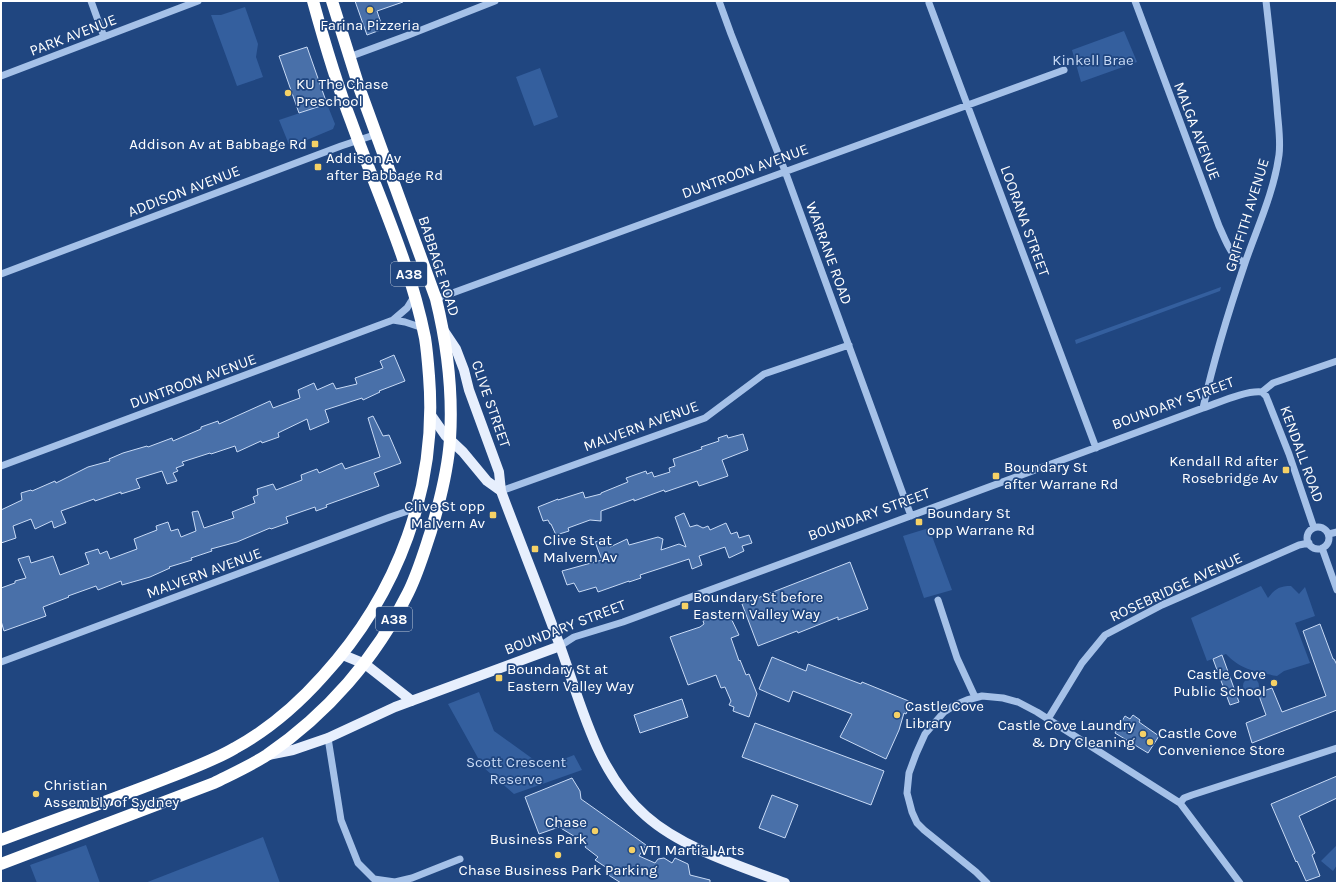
<svg xmlns="http://www.w3.org/2000/svg" width="1338" height="884" font-family="Karla,sans-serif">
	<style>
		.green { fill: #345f9e }
		.building { fill: #4970a9; stroke: #c9dbf6 }
		.lines { fill: none; stroke-linecap: round; stroke-linejoin: round }
		.minor { stroke: #a5c1e8; stroke-width: 7 }
		.major { stroke: #e7effd; stroke-width: 10 }
		.highway { stroke: #fff; stroke-width: 12 }
		.poi-dot { fill: #f5d166; stroke: #204680; stroke-width: 1.5 }
		.labels { text-anchor: middle; dominant-baseline: central; stroke-width: 3.5; stroke-linejoin: round; paint-order: stroke }
		.shield { fill: #204680; stroke: #bcc8d9; stroke-width: 1 }
		.shield-label { font-size: 14px; font-weight: bold; fill: #fff }
		.poi-label { font-size: 15px; fill: #fff; stroke: #204680; text-anchor: start }
		.street-label { font-size: 15px; fill: #fff; stroke: #204680 }
		.park-label { font-size: 15px; fill: #c9dbf6; stroke: #204680 }
	</style>
	<rect width="100%" height="100%" fill="#204680"/>
	<path class="green" d="M245 7 258 44 256 57 263 77 237 86 211 15H221Z
		M1124 31 1137 62 1081 82 1072 50Z
		M540 68 558 117 534 126 516 77Z
		M327 104 335 124 333 129 290 147 279 120Z
		M1221 287 1220 291 1076 344 1075 340Z
		M929 528 952 590 924 598 903 536Z
		M1261 586 1268 598C1275 589 1279 586 1291 586L1299 594 1305 587 1315 616 1295 623 1310 663 1284 671 1277 676C1257 672 1241 670 1226 654L1207 661 1191 618Z
		M1243 686a8 8 0 1 1 16 0a8 8 0 1 1-16 0Z
		M479 692 494 731 544 767 574 755 582 770 514 794 483 767 448 704Z
		M263 837 280 883H145Z
		M86 845 100 883H37L30 865Z
		M1337 845V865L1333 871 1321 861Z"/>
	<path class="building" d="M355 1H403V2L377 11 383 29 367 35Z
		M307 47 327 104 299 113 279 56Z
		M394 355 405 381 379 391 380 392 363 400 362 398 325 410 329 422 310 430 307 419 278 433 279 437 262 443 261 441 237 452 235 446 211 454 210 453 182 462 184 465 176 468 178 471 173 473 177 481 167 484 162 471 136 479 140 488 121 494V492L95 501 94 499 61 511 66 523 54 528 52 521 35 529 31 519 13 526 16 538 1 543V510L22 500 21 493 31 490 32 491 55 481 56 483 88 467 110 461 109 459 123 453 147 446 148 447 172 438 173 441 201 429V427L218 421 219 424 270 401 273 408 300 398 298 390 314 383 317 390 333 383 336 389 357 384 355 378 383 368 380 361Z
		M373 416 383 436 389 435 401 463 374 473 379 486 326 505 327 507 316 511 315 507 286 517 288 523 271 529 270 528 237 542 211 549 212 551 191 558 192 560 169 567 170 568 150 577 122 585 121 581 98 590 96 586 68 596 69 597 43 607 46 616 4 631 1 621V588L15 583V581L26 578 18 559 29 556 31 563 53 556 60 575 89 564 85 553 98 549 100 554 107 551 110 559 137 549 134 539 157 530 156 526 168 522 171 531 178 529 181 537 196 531 192 512 198 511 204 528 234 518 232 512 255 503 253 497 258 495 257 489 273 484 276 490 302 480 301 475 317 469 319 473 342 463 345 469 380 457 368 418Z
		M743 434 748 450 722 460 728 476 699 486 697 481 665 492 664 490 634 501V499L601 511V521L590 520 568 528 569 531 556 535 551 524H550L548 520 543 521 538 507 558 499V500L583 492 585 498 601 494V493L628 482 626 478 646 471 647 474 652 472 654 477 670 472 669 468 675 466 673 459 702 449 701 447 719 441 718 438 727 435 728 438Z
		M684 513 690 527 697 525 703 528 708 526 710 530 726 523 731 534 737 532 739 538 749 535 752 543 742 546 744 551 729 558 725 547 699 556 702 565 692 569 689 559 640 575 641 578 629 582V581L598 592 596 587 579 592 574 583 567 585 562 571 602 560 595 542 607 538 610 547 627 539 629 545 658 537 663 539 661 550 679 544 686 547 675 517Z
		M850 562 868 609 838 620V617L798 633 797 631 758 646 742 604Z
		M728 612 739 635 731 638 739 661 740 660 746 675 749 674 757 694 749 717 733 711 734 707 729 705 731 701 725 687 721 688 716 675 688 685 670 637 700 627 704 624 703 621Z
		M1320 624 1333 659H1334L1337 665V710L1252 743 1246 723 1266 715 1258 693 1272 688 1282 712 1326 696 1303 631Z
		M1222 655 1239 702 1230 705 1213 659Z
		M772 657 806 671 808 664 861 684 862 682 911 702 906 714 904 713 899 730 886 759 840 737 852 714 793 691 789 702 759 689Z
		M682 699 688 717 640 733 634 715Z
		M1133 715 1140 720 1139 722 1159 736 1148 753 1115 733 1125 716 1130 719Z
		M755 723 884 771 871 805 742 757Z
		M1337 776V798L1299 816 1315 853 1312 855 1320 876 1306 881 1297 861 1296 862 1271 804Z
		M572 778 580 791 581 799 646 845 639 856 655 863 658 859 664 858 672 863 675 858 688 864 690 875 710 880V883H621L607 874 610 870 595 860 598 857 585 847 587 844 559 827 539 834 525 797Z
		M772 795 798 805 785 838 759 828Z"/>
	<g class="lines">
		<path class="minor" d="M91 1 104 37
			M719 1 731 34 785 171 911 516
			M1135 1 1219 226C1226 241 1230 256 1245 263
			M929 3 1096 448
			M349 57 406 36 495 1
			M1 76 198 1
			M1 274 341 146 377 134
			M436 299 1064 70
			M393 320 405 322 423 328
			M1262 392 1266 396 1289 454 1314 528
			M1203 408C1214 359 1229 310 1245 263 1257 228 1274 192 1279 155 1281 140 1278 123 1277 107 1274 71 1270 36 1266 1
			M1 466 393 320 407 308 415 295
			M501 491 705 418 764 374 849 345
			M1307 538a11 11 0 1 1 22 0a11 11 0 1 1-22 0Z
			M1329 534 1337 532
			M1322 548 1337 590
			M938 600 957 658 975 697
			M560 646 574 637 623 622 1203 408C1218 403 1246 390 1262 392L1273 383 1337 361
			M1 662 390 517 417 508
			M1048 719 1082 663 1105 635 1162 605 1299 545 1309 543
			M328 738 341 820 358 863 374 879 395 882 412 878 460 859
			M1180 803 1184 798 1192 795 1337 748
			M987 883 976 872 924 830 917 823 912 812 907 793 909 773 916 754 925 734 944 712 955 705 967 700 982 696 1003 698 1018 702 1037 712 1180 803 1240 883"/>
		<path class="major" d="M444 331 456 349 464 370 469 390 499 472 501 491C520 542 541 594 560 646 582 706 596 772 646 816 682 848 740 866 785 883
			M431 415 445 435 463 452 487 481 501 491
			M343 655 365 664 412 701
			M268 755 293 750 328 738 395 707 560 646"/>
		<path class="highway" d="M1 840C57 819 114 799 170 777 192 768 215 760 235 748 268 730 298 704 323 676 398 594 438 487 429 376 428 363 427 350 425 338 410 262 377 193 351 121 336 82 324 41 313 1
			M1 864 214 783C232 774 250 766 267 755 327 714 376 658 408 593 418 573 424 552 431 531 440 501 448 470 450 439 453 392 447 344 436 299L359 87 332 1"/>
	</g>
	<g class="poi-dot">
		<circle cx="370" cy="10" r="4"/>
		<circle cx="288" cy="93" r="4"/>
		<rect x="311" y="140" width="8" height="8" rx="2"/>
		<rect x="314" y="163" width="8" height="8" rx="2"/>
		<rect x="1282" y="466" width="8" height="8" rx="2"/>
		<rect x="992" y="472" width="8" height="8" rx="2"/>
		<rect x="489" y="511" width="8" height="8" rx="2"/>
		<rect x="915" y="518" width="8" height="8" rx="2"/>
		<rect x="531" y="545" width="8" height="8" rx="2"/>
		<rect x="681" y="602" width="8" height="8" rx="2"/>
		<rect x="495" y="674" width="8" height="8" rx="2"/>
		<circle cx="1274" cy="683" r="4"/>
		<circle cx="897" cy="715" r="4"/>
		<circle cx="1143" cy="734" r="4"/>
		<circle cx="1150" cy="742" r="4"/>
		<circle cx="36" cy="794" r="4"/>
		<circle cx="595" cy="831" r="4"/>
		<circle cx="632" cy="850" r="4"/>
		<circle cx="558" cy="855" r="4"/>
	</g>
	<g class="labels">
		<g class="shield">
			<rect x="391" y="262" width="36" height="24" rx="3"/>
			<rect x="376" y="607" width="36" height="24" rx="3"/>
		</g>
		<g class="shield-label">
			<text x="409" y="274">A38</text>
			<text x="394" y="619">A38</text>
		</g>
		<g class="poi-label">
			<text x="370" y="25" text-anchor="middle">Farina Pizzeria</text>
			<text x="296" y="84">KU The Chase<tspan x="296" dy="17">Preschool</tspan></text>
			<text x="307" y="144" text-anchor="end">Addison Av at Babbage Rd</text>
			<text x="326" y="158">Addison Av<tspan x="326" dy="17">after Babbage Rd</tspan></text>
			<text x="1278" y="461" text-anchor="end">Kendall Rd after<tspan x="1278" dy="17">Rosebridge Av</tspan></text>
			<text x="1004" y="467">Boundary St<tspan x="1004" dy="17">after Warrane Rd</tspan></text>
			<text x="485" y="506" text-anchor="end">Clive St opp<tspan x="485" dy="17">Malvern Av</tspan></text>
			<text x="927" y="513">Boundary St<tspan x="927" dy="17">opp Warrane Rd</tspan></text>
			<text x="543" y="540">Clive St at<tspan x="543" dy="17">Malvern Av</tspan></text>
			<text x="693" y="597">Boundary St before<tspan x="693" dy="17">Eastern Valley Way</tspan></text>
			<text x="507" y="669">Boundary St at<tspan x="507" dy="17">Eastern Valley Way</tspan></text>
			<text x="1266" y="674" text-anchor="end">Castle Cove<tspan x="1266" dy="17">Public School</tspan></text>
			<text x="905" y="706">Castle Cove<tspan x="905" dy="17">Library</tspan></text>
			<text x="1135" y="725" text-anchor="end">Castle Cove Laundry<tspan x="1135" dy="17">&amp; Dry Cleaning</tspan></text>
			<text x="1158" y="733">Castle Cove<tspan x="1158" dy="17">Convenience Store</tspan></text>
			<text x="44" y="785">Christian<tspan x="44" dy="17">Assembly of Sydney</tspan></text>
			<text x="587" y="822" text-anchor="end">Chase<tspan x="587" dy="17">Business Park</tspan></text>
			<text x="640" y="850">VT1 Martial Arts</text>
			<text x="558" y="870" text-anchor="middle">Chase Business Park Parking</text>
		</g>
		<g class="street-label">
			<text transform="translate(73 35) rotate(-21)">PARK AVENUE</text>
			<text transform="translate(1197 131) rotate(69)">MALGA AVENUE</text>
			<text transform="translate(745 171) rotate(-20)">DUNTROON AVENUE</text>
			<text transform="translate(184 191) rotate(-21)">ADDISON AVENUE</text>
			<text transform="translate(1247 215) rotate(-73)">GRIFFITH AVENUE</text>
			<text transform="translate(1025 221) rotate(70)">LOORANA STREET</text>
			<text transform="translate(829 253) rotate(70)">WARRANE ROAD</text>
			<text transform="translate(439 266) rotate(72)">BABBAGE ROAD</text>
			<text transform="translate(193 381) rotate(-20)">DUNTROON AVENUE</text>
			<text transform="translate(1173 403) rotate(-20)">BOUNDARY STREET</text>
			<text transform="translate(491 404) rotate(71)">CLIVE STREET</text>
			<text transform="translate(641 426) rotate(-20)">MALVERN AVENUE</text>
			<text transform="translate(1302 454) rotate(70)">KENDALL ROAD</text>
			<text transform="translate(869 514) rotate(-20)">BOUNDARY STREET</text>
			<text transform="translate(204 573) rotate(-20)">MALVERN AVENUE</text>
			<text transform="translate(1176 587) rotate(-25)">ROSEBRIDGE AVENUE</text>
			<text transform="translate(565 627) rotate(-21)">BOUNDARY STREET</text>
		</g>
		<g class="park-label">
			<text x="1093" y="60">Kinkell Brae</text>
			<text x="516" y="762">Scott Crescent<tspan x="516" dy="17">Reserve</tspan></text>
		</g>
	</g>
	<rect width="1338" height="884" fill="none" stroke="#ffffff" stroke-width="4"/>
</svg>
